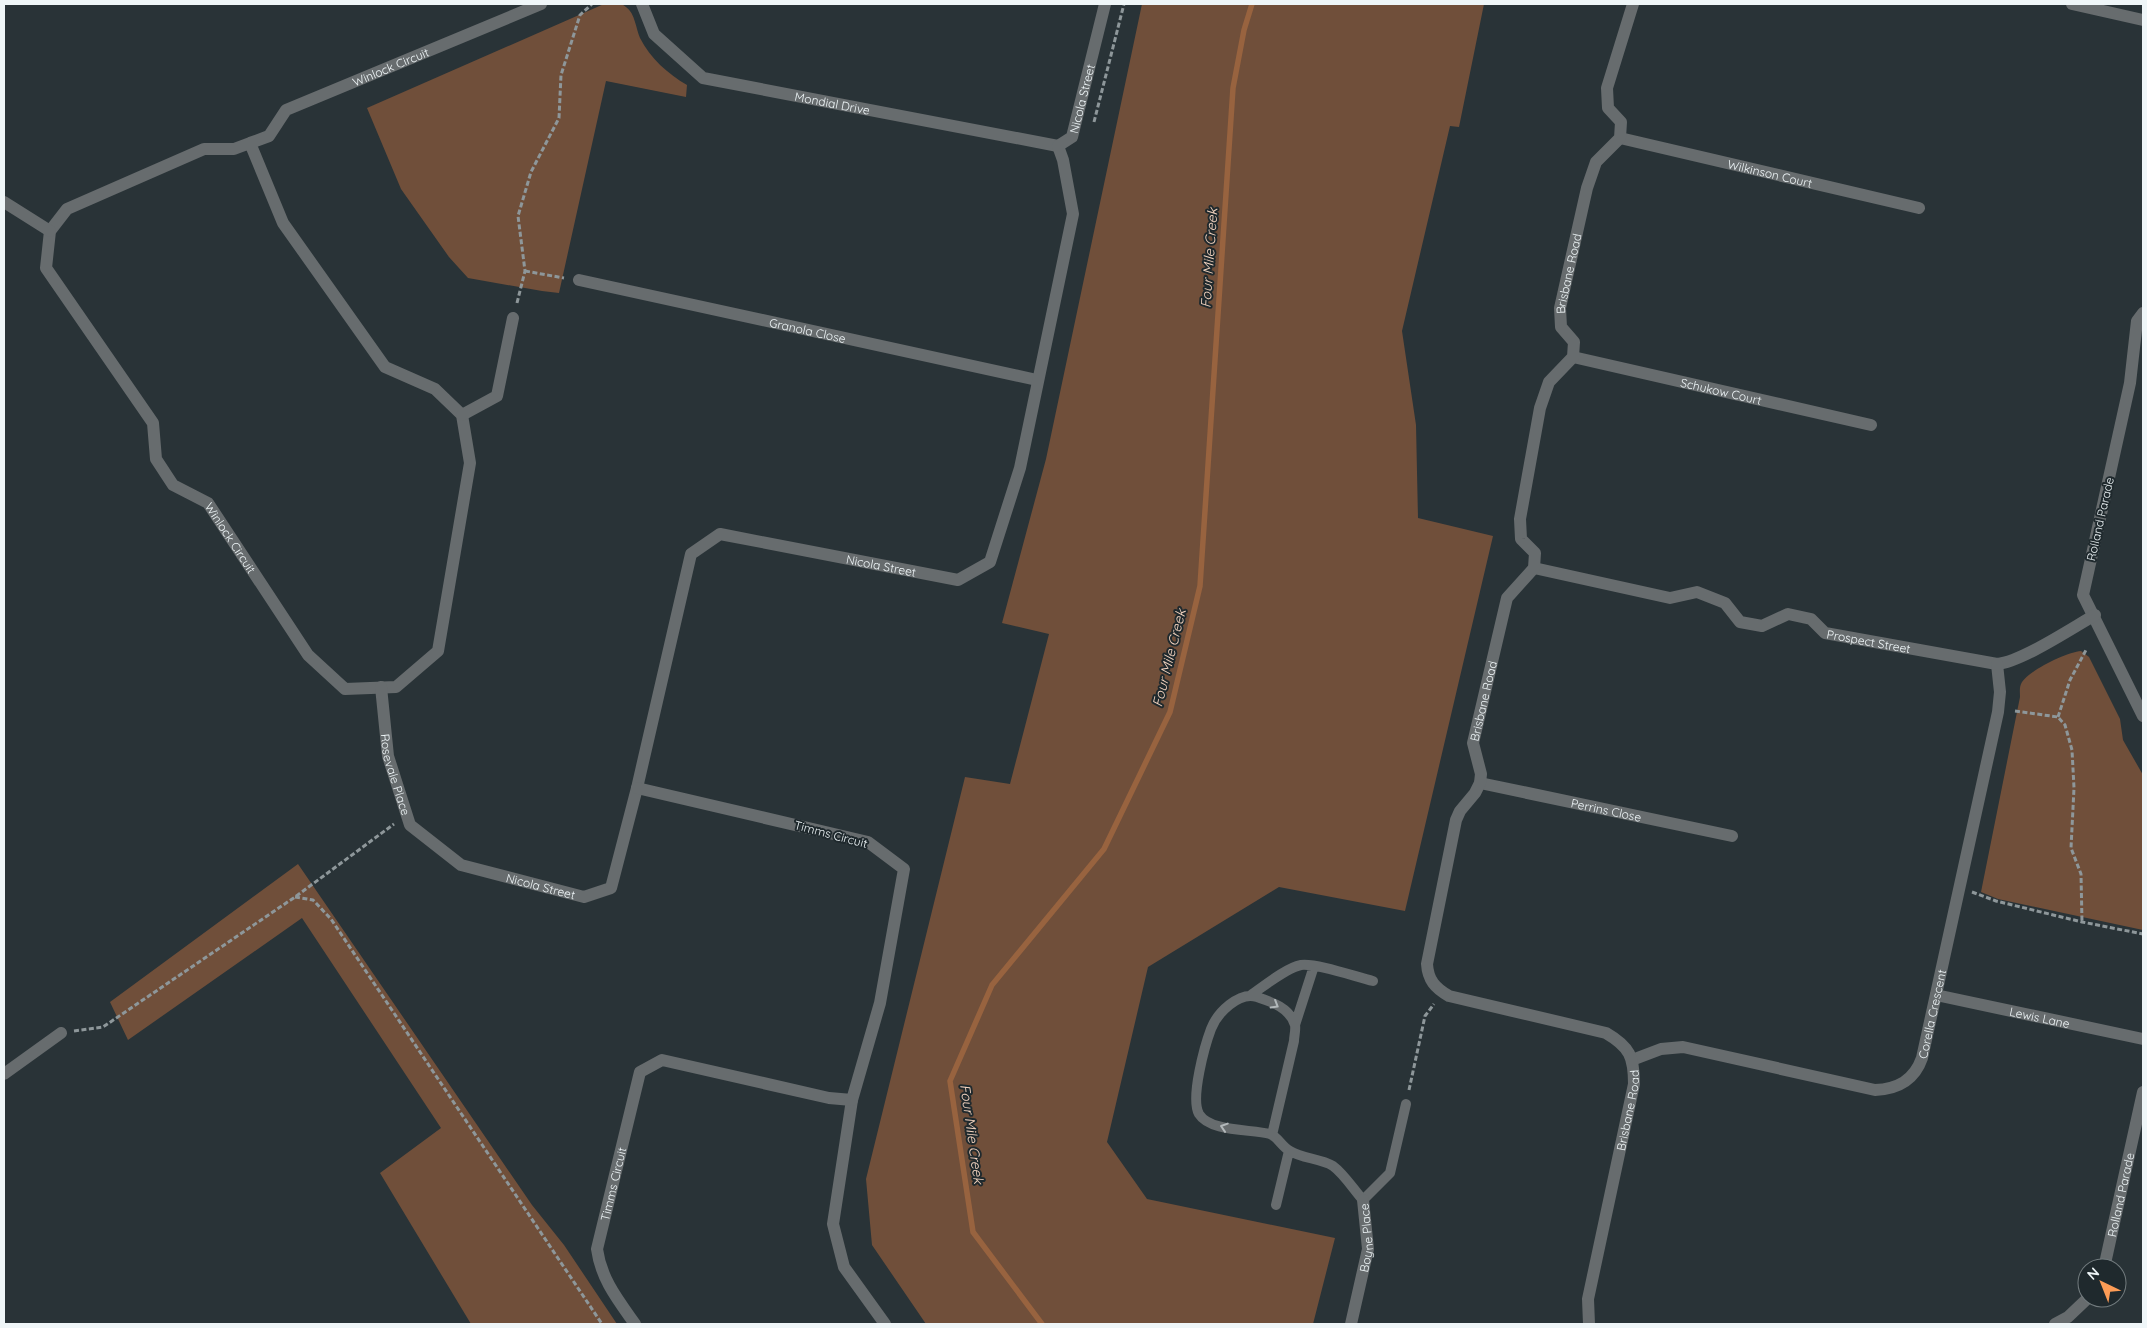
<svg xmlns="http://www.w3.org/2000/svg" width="2147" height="1328" font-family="Quicksand,sans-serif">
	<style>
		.green { fill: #704f3a }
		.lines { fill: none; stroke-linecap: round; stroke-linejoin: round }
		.stream { stroke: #98633f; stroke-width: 5.5 }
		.path { stroke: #8e979a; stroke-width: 3; stroke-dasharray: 5 2.5; stroke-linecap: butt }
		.service { stroke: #676c6e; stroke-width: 10 }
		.minor { stroke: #676c6e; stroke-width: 12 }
		.oneway { stroke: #b2b8ba }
		.labels { text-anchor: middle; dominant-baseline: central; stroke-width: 4; stroke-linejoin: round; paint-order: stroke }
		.street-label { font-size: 12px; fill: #eff6f8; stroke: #1f292d }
		.water-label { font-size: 14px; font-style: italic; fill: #f5d5c0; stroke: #1f292d }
	</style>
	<rect width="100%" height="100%" fill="#293337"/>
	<path class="green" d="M604 4C611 4 621 2 626 7 635 13 636 29 640 38 650 58 668 74 687 85L686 97 606 81 559 293 542 291 468 278 449 257 401 189 367 108Z
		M1142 4H1484L1459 127 1450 126 1402 331 1416 425 1418 518 1493 536 1405 911 1279 887 1148 967 1107 1142 1147 1199 1335 1238 1313 1324H926L872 1245 866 1179 965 777 1010 784 1049 634 1002 623 1046 459Z
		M2081 651 2089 657 2120 719 2123 740 2143 775V930L1998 899 1981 892 2020 697C2020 692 2019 687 2022 682 2030 670 2067 652 2081 651Z
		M298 864 532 1205 564 1245 617 1324H471L380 1173 441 1128 302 918 128 1040 110 1002Z"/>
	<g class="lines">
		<path class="stream" d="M1042 1324 973 1232 950 1081 992 985 1104 849 1170 712 1200 586 1233 88 1244 30 1252 4"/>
		<path class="path" d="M1094 122 1124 4
			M525 271 564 278
			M517 303 525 271 518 216 531 172 559 118 561 75 580 15 592 4
			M2015 711 2058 717 2065 725 2072 750 2074 788 2071 848 2081 874 2082 922
			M2058 717 2070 680 2086 650
			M1972 892 1996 901 2082 922 2143 934
			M295 897 313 900 331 919 602 1324
			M74 1031 103 1027 295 897 394 824
			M1409 1090 1425 1016 1434 1004"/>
		<path class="service" d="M1251 995C1264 986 1286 968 1301 965 1317 963 1356 977 1373 981
			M1295 1025 1314 966
			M1272 1135 1294 1041C1294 1036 1296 1030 1295 1025 1290 1008 1272 1002 1257 997 1239 991 1217 1013 1211 1029 1205 1045 1190 1098 1199 1114 1210 1132 1251 1129 1270 1134 1278 1137 1282 1147 1290 1151 1303 1159 1320 1158 1333 1166 1344 1174 1354 1190 1363 1200L1390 1173 1406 1104
			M1276 1205 1289 1151"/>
		<g class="minor">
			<path id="s1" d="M642 4 654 34 703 78 1058 146"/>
			<path d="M2072 4 2143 20"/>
			<path id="s2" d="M1620 138 1919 208"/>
			<path id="s3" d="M250 143 234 149H204L67 209 50 231 46 268 153 423 156 459 173 485 208 503 308 655 345 689 396 687 438 651 470 463 462 415 435 389 385 367 283 223 250 143 269 136 286 110 541 4"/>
			<path d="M4 202 50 231"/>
			<path id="s4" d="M579 280 1037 380"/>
			<path d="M2143 313 2137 321 2130 383 2083 595 2143 716"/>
			<path id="s5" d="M1573 357 1871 425"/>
			<path d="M462 415 497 396 513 318"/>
			<path id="s6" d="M1534 568 1670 598 1697 592 1725 603 1740 622 1762 626 1788 614 1811 619 1825 633 1997 664C2021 662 2072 628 2095 615"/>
			<path id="s7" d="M381 687 388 756 410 825 461 865 584 897 611 888 637 788 691 554 720 534 958 580 990 562 1020 468 1073 214 1063 160 1058 146 1072 137 1105 4"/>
			<path id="s8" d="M1480 783 1732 836"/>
			<path d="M637 788 868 842 904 869 880 1003 852 1100 833 1224 844 1267 885 1324"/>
			<path id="s9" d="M1936 995 2143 1039"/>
			<path id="s10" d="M1632 1060 1661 1049 1683 1047 1875 1090C1897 1089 1914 1081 1922 1058L1998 712 2000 692 1997 664"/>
			<path d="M4 1074 61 1033"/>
			<path id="s11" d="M2104 1268 2143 1092"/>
			<path id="s12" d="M635 1324C618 1300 601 1279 597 1249L640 1072 662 1060 829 1098 852 1100"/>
			<path id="s13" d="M1351 1324 1368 1249 1363 1200"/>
			<path id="s14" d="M1589 1324 1588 1299 1634 1084C1634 1057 1630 1047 1606 1033L1449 996C1435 988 1428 980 1427 964L1456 820 1460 811 1475 793 1480 783 1481 774 1473 743 1507 598 1534 568 1535 553 1521 539 1520 519 1540 408 1549 382 1573 357 1574 342 1561 327 1560 308 1587 188 1596 162 1620 138 1621 122 1608 108 1607 88 1633 4"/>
			<path d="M2055 1324 2068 1317 2088 1298"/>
		</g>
	</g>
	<defs><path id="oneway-chevron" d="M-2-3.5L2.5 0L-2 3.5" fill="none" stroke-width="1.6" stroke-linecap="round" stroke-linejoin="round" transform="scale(1.25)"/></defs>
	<g class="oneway">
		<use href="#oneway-chevron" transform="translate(1275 1005) rotate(31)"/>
		<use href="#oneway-chevron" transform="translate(1224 1127) rotate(-162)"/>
	</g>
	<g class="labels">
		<g class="street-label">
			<text stroke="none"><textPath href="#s3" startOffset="1654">Winlock Circuit</textPath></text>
			<text stroke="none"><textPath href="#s7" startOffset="1504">Nicola Street</textPath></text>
			<text stroke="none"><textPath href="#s1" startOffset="230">Mondial Drive</textPath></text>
			<text stroke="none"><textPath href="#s2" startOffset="154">Wilkinson Court</textPath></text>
			<text stroke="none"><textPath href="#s14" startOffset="1250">Brisbane Road</textPath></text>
			<text stroke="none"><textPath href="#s4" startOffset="234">Granola Close</textPath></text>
			<text stroke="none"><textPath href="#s5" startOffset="152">Schukow Court</textPath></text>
			<text transform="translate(2100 519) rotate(-77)">Rolland Parade</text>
			<text stroke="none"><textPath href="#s3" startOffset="598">Winlock Circuit</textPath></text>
			<text stroke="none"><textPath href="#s7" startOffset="905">Nicola Street</textPath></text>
			<text stroke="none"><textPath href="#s6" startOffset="360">Prospect Street</textPath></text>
			<text stroke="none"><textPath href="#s14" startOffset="785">Brisbane Road</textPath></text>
			<text stroke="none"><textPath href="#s7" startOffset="89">Rosevale Place</textPath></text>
			<text stroke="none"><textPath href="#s8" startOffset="129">Perrins Close</textPath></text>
			<text transform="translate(831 834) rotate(15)">Timms Circuit</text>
			<text stroke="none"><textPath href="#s7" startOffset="289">Nicola Street</textPath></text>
			<text stroke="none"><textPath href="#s10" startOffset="356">Corella Crescent</textPath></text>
			<text stroke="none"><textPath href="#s9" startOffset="106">Lewis Lane</textPath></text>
			<text stroke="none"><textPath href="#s14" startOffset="218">Brisbane Road</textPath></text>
			<text stroke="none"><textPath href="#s12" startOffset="152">Timms Circuit</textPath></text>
			<text stroke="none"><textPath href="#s11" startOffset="75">Rolland Parade</textPath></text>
			<text stroke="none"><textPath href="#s13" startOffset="88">Boyne Place</textPath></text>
		</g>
		<g class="water-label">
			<text transform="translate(1209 258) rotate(-86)">Four Mile Creek</text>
			<text transform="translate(1169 658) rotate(-76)">Four Mile Creek</text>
			<text transform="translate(972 1134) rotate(82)">Four Mile Creek</text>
		</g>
	</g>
	<rect width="2147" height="1328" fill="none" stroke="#eff6f8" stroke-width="10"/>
	<g transform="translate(2102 1283) rotate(317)"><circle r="24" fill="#1f292d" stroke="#727b7e"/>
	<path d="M0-4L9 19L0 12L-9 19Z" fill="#fd9c56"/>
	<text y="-8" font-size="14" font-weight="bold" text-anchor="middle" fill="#eff6f8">N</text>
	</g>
</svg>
